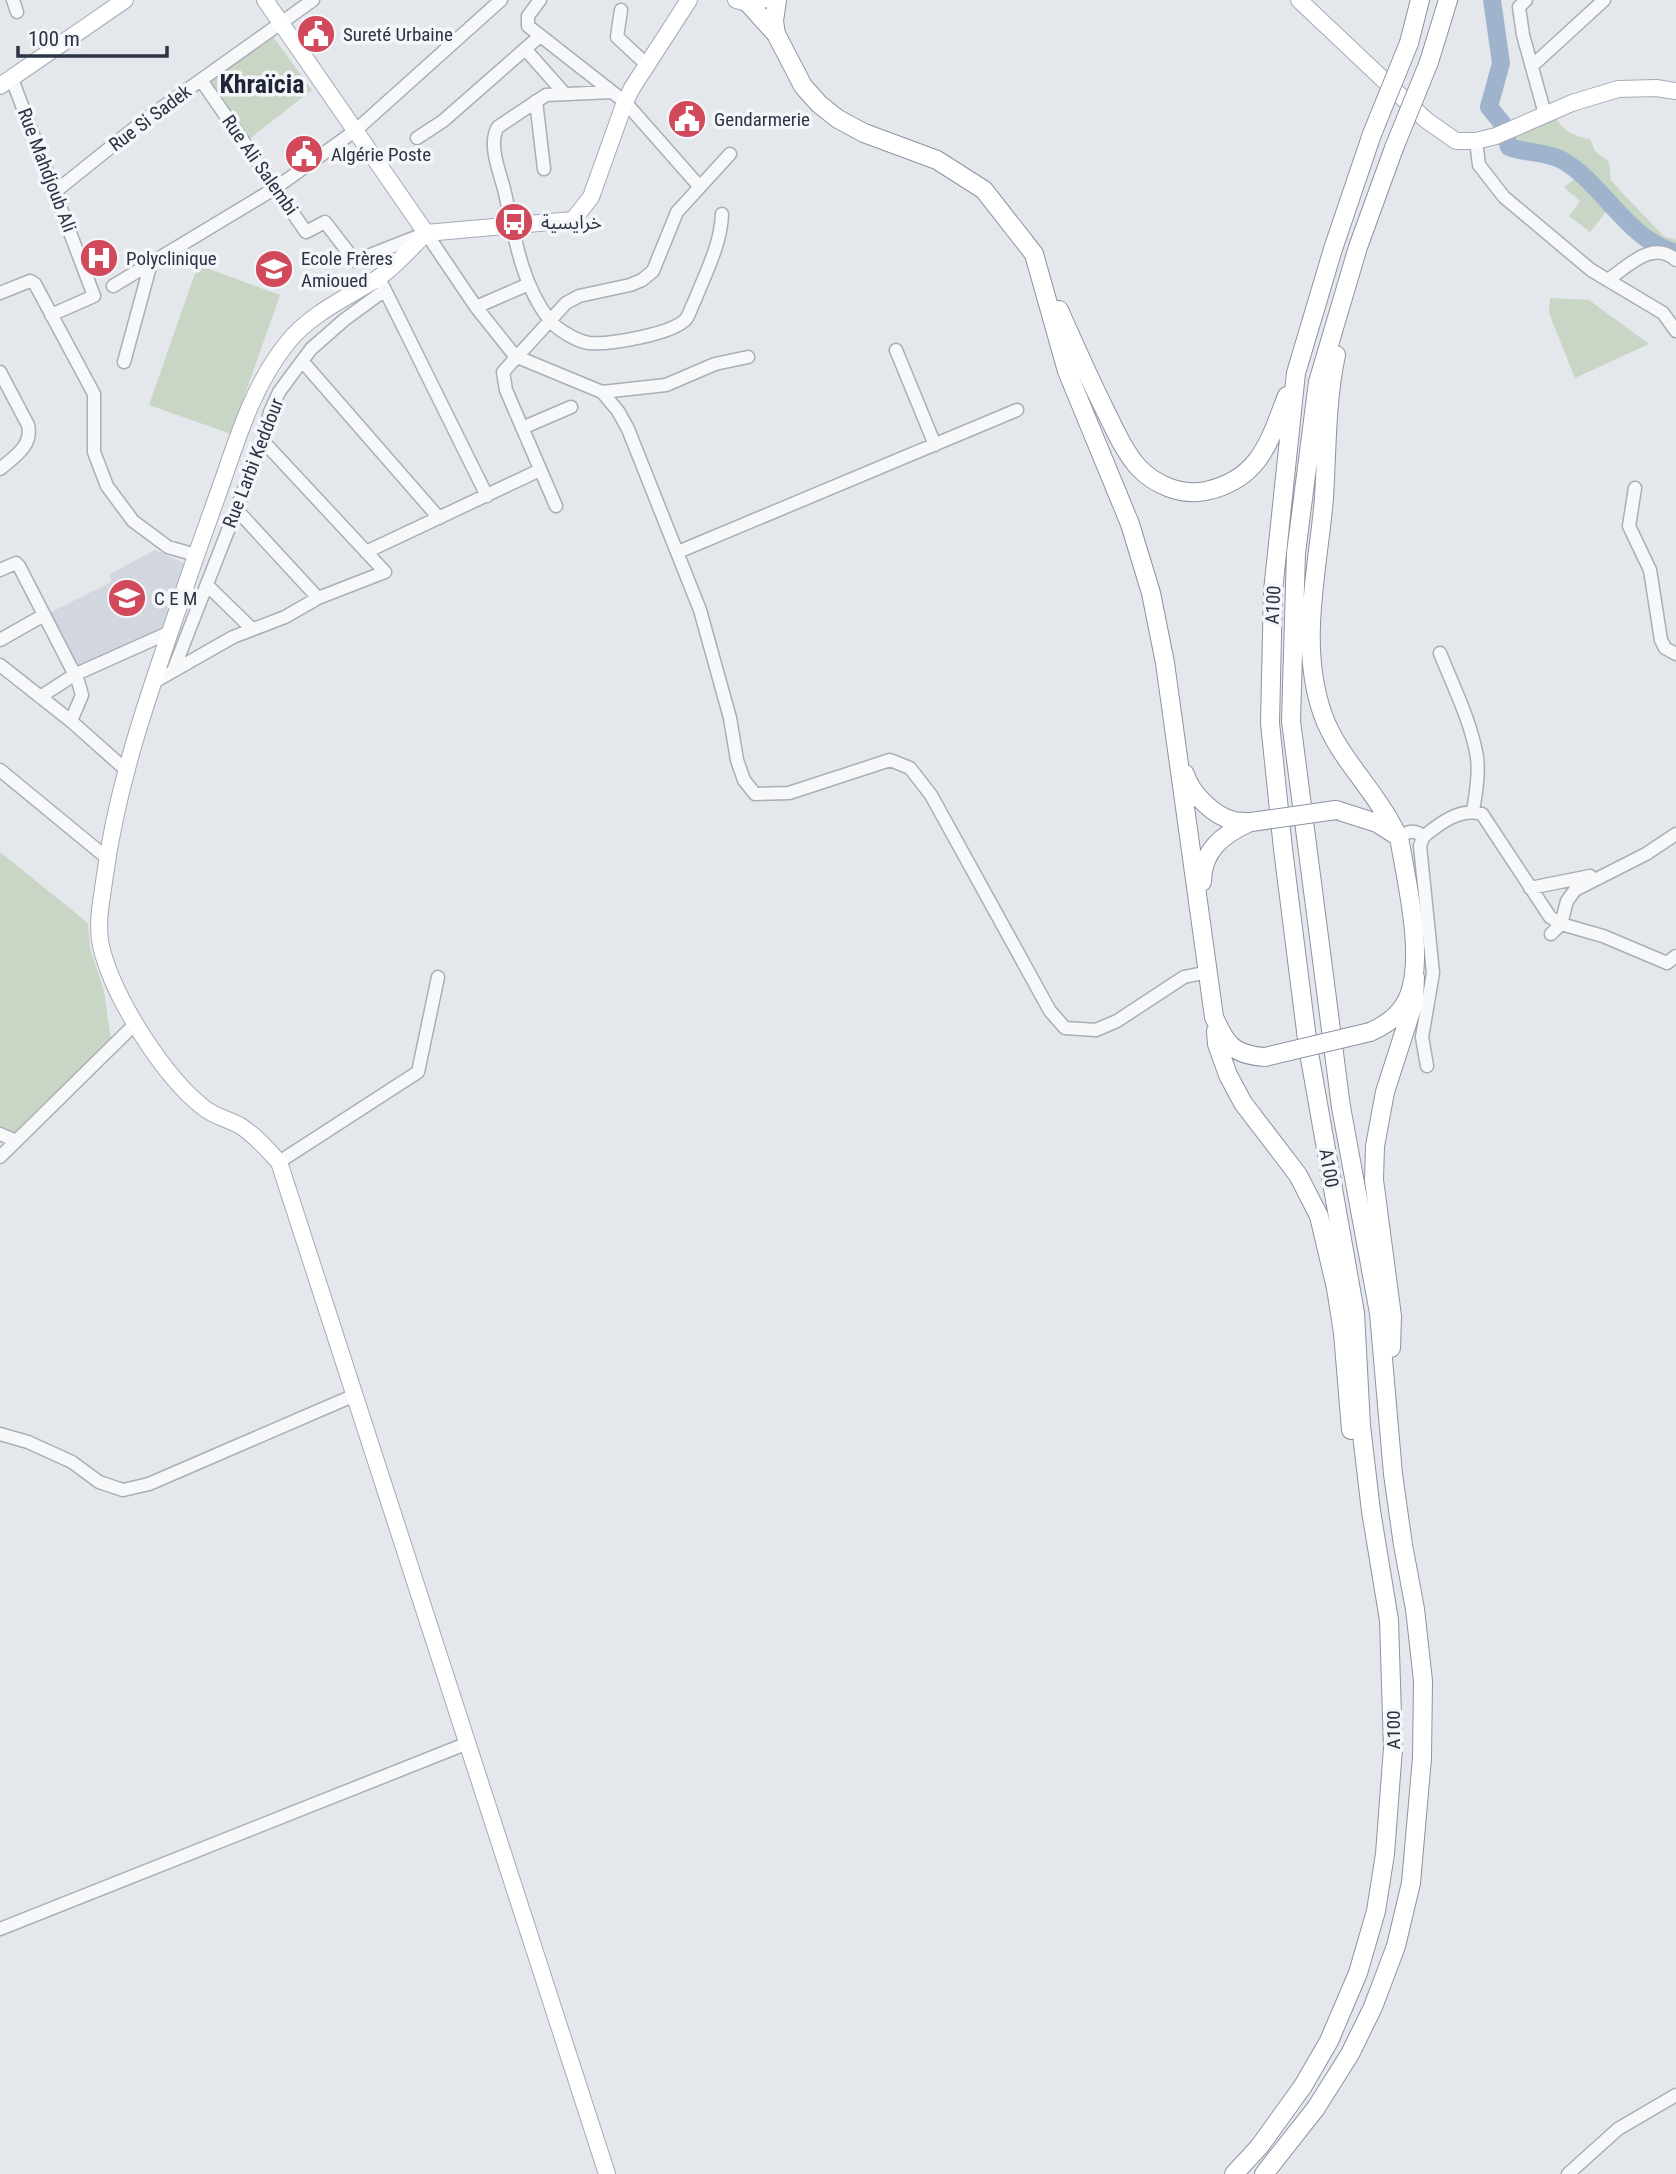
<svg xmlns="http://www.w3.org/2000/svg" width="1676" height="2174" font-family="'Roboto Condensed','Noto Sans Arabic',sans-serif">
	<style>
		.built { fill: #d2d6de }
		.green { fill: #c9d6c5 }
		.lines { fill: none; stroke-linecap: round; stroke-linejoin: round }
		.river { stroke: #9fb4cc; stroke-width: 18 }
		.minor-casing { stroke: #a9aeb7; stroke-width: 15 }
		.major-casing { stroke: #a3abb8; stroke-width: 18 }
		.highway-casing { stroke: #8b94a3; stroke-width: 20 }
		.minor { stroke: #f7f8fa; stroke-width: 12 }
		.major { stroke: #fff; stroke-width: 16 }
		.highway { stroke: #fff; stroke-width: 18 }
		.highway-bridge-casing { stroke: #8b94a3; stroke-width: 20; stroke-linecap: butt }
		.highway-bridge { stroke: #fff; stroke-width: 18 }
		.labels { text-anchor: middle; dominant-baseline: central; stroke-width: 7; stroke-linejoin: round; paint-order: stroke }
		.poi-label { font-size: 19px; fill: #2b3445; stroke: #f4f6f9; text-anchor: start }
		.street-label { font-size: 19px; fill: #2b3445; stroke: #f4f6f9 }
		.district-label { font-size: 26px; font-weight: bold; fill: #1d2536; stroke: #f4f6f9 }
	</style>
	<rect width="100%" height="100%" fill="#e4e7ec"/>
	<path class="built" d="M155 550 184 563V571L167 621 159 634 82 675 47 614 111 582 110 574Z"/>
	<path class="green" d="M272 35 312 90 248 140 207 81Z
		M1554 116C1564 131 1572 136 1590 139L1595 151 1609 162 1611 180 1626 197 1664 236 1676 240V253L1668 250 1621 211 1585 172 1552 150 1528 149 1513 144 1509 138Z
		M1577 177 1609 208 1590 232 1569 216 1580 201 1564 187Z
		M198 265 280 295 231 434 149 405Z
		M1550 298 1589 300 1649 344 1575 378 1549 313Z
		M0 852 88 923 90 949 104 991 111 1040 16 1136 0 1129Z"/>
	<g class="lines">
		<path class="river" d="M1492 0 1501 63 1489 107 1502 123 1509 147C1525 153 1547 152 1562 160 1604 184 1626 239 1676 253"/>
		<g class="minor-casing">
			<path id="minor" d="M13 0 17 12
				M540 0 528 16V26L625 102 699 186
				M1526 0 1519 7 1523 35 1545 114
				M621 10 617 37 646 64
				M526 50 564 93
				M1532 66 1604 0
				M12 79 94 296 51 315
				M201 80 306 232 325 222 355 261 426 233 476 307 515 356 602 392 618 411 628 429 700 610 730 718 737 760 744 780 755 794 789 793 890 760 910 768 931 795 1050 1011 1065 1028 1096 1030 1117 1021 1184 977 1208 972
				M612 92 546 95 498 127C487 144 501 175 505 193 514 235 522 285 549 319 556 329 576 341 589 343 609 345 673 334 686 319 690 314 692 305 695 300 706 272 721 244 722 214
				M536 101 544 169
				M417 138 443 121 540 36
				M1476 141 1479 165 1504 197 1591 270 1663 313 1676 331
				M56 191 142 122 313 0
				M1608 280C1628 266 1653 239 1676 260
				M113 286 277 187 356 130 501 0
				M383 286 487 496
				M0 293 30 281 35 284 94 394V452L107 486 133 521 168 547 196 555
				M476 307 529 284
				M896 350 935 445
				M124 362 151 263
				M303 362 439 518
				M0 372 28 425C33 446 14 457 0 469
				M602 392 666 385 715 364 748 357
				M522 428 571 407
				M1635 488 1629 526 1650 570 1661 640 1665 648 1676 654
				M556 506 506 390 503 372 566 303 579 296 630 285 642 280 653 271 677 212 730 154
				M236 509 318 598
				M366 552 540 470
				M678 552 1017 410
				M0 570 16 563 19 566 78 681 82 695 71 721
				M207 585 252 629
				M0 640 44 615
				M1440 653C1453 686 1471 721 1477 757 1479 775 1476 793 1473 811
				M0 665 71 721 126 770
				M173 671 263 441 270 412 279 392 311 349 344 320 385 290
				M154 682 233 637 285 617 318 598 385 572 263 441
				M40 697 74 675 170 632
				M0 770 107 858
				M1399 837C1407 832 1415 828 1423 837
				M1530 888 1590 876
				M1551 934 1561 924 1567 901 1575 890 1646 854 1676 834
				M1427 1066 1422 1037 1433 973 1420 846 1423 837C1439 824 1460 807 1482 814L1550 917 1561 924 1603 936 1667 963 1676 956
				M0 1134 16 1141
				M0 1157 135 1024
				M279 1162 418 1072 438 977
				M0 1434 28 1442 72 1462 99 1482 123 1490 149 1484 355 1395
				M0 1929 468 1743
				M1568 2174 1618 2129 1676 2095"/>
		</g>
		<g class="major-casing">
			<path id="major" d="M265 0 426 233 573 220 591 197 625 102 632 88 689 0
				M736 0 748 3 763 0
				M1299 0 1426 120 1456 141H1476L1496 136 1572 103 1618 89 1656 88 1676 91
				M0 86 125 0
				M426 233C411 248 396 266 378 278 348 297 310 314 288 342 256 381 240 430 224 477 210 517 195 557 182 597 151 688 118 779 105 875 102 898 96 923 101 946 113 997 163 1076 204 1108 214 1116 227 1119 239 1125 254 1134 267 1149 279 1162L607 2174"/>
		</g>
		<g class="highway-casing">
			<path id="highway" d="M777 0 774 21 776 34 803 86 819 104 838 119 864 133 937 160 984 190 1034 254 1067 371 1130 524 1151 593 1165 663 1214 1017C1226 1045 1234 1055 1265 1057
				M748 3 776 34
				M1409 43 1420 0
				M1429 62 1448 0
				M1059 310C1074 344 1089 378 1106 412 1115 430 1124 451 1138 467 1155 485 1181 496 1206 491 1260 479 1269 442 1287 396
				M1336 355C1326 402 1327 450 1324 498 1318 570 1298 645 1323 715 1336 751 1363 778 1383 810 1389 818 1393 828 1399 837
				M1185 774C1191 794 1214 816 1234 821 1239 822 1246 822 1251 822
				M1336 810 1377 823 1399 837C1406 880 1427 963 1406 1002 1398 1017 1384 1026 1370 1032
				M1202 882C1202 851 1222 835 1248 823
				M1216 1031 1217 1044 1228 1075 1243 1103 1298 1175 1319 1216 1336 1288 1343 1333 1351 1430
				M1391 1348 1392 1316 1374 1180 1375 1146 1385 1092 1414 1002 1415 977
				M1234 2174 1259 2147 1303 2086 1329 2041 1358 1973 1376 1911 1385 1854 1393 1748 1389 1620 1371 1511 1361 1426 1355 1313 1308 1047 1283 849 1270 723 1273 591 1296 373 1333 249 1372 134
				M1264 2174 1316 2108 1350 2054 1373 2007 1396 1946 1411 1883 1422 1758 1423 1681 1415 1609 1403 1545 1393 1474 1379 1313 1341 1107 1291 721 1296 553 1318 382 1358 247 1394 148"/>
		</g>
		<use href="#minor" class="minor"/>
		<use href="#major" class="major"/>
		<use href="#highway" class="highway"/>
		<g class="highway-bridge-casing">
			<path id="highway-bridge" d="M1372 134 1409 43
				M1394 148 1429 62
				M1251 822 1336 810
				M1265 1057 1370 1032"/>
		</g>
		<use href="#highway-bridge" class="highway-bridge"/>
	</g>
	<defs>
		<g id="civic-disc" transform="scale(2.0125)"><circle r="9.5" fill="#d1495b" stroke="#f4f6f9"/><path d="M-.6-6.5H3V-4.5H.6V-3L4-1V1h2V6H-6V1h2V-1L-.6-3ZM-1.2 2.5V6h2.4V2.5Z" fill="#fff"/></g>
		<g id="bus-disc" transform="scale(2.0125)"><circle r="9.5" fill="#d1495b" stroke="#f4f6f9"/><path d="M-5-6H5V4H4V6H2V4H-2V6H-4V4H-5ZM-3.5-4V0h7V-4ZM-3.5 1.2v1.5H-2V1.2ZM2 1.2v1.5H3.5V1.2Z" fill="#fff"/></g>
		<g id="hospital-disc" transform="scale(2.0125)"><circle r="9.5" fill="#d1495b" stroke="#f4f6f9"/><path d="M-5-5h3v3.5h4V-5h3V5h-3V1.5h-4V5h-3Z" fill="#fff"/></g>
		<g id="school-disc" transform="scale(2.0125)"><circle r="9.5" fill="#d1495b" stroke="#f4f6f9"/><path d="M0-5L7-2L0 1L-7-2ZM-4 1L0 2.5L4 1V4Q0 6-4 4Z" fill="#fff"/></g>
	</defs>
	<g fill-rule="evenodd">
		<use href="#civic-disc" x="316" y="34"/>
		<use href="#civic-disc" x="687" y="119"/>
		<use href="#civic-disc" x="304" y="154"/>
		<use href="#bus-disc" x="514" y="222"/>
		<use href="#hospital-disc" x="99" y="258"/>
		<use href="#school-disc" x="274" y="269"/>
		<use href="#school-disc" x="127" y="598"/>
	</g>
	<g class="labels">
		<g class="poi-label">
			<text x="343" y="34">Sureté Urbaine</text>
			<text x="714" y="119">Gendarmerie</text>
			<text x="331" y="154">Algérie Poste</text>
			<text x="541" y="222">خرايسية</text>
			<text x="126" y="258">Polyclinique</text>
			<text x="301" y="258">Ecole Frères<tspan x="301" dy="22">Amioued</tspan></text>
			<text x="154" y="598">C E M</text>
		</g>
		<g class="street-label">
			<text transform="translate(150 118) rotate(-37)">Rue Si Sadek</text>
			<text transform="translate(260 165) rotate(55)">Rue Ali Salembi</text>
			<text transform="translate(47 170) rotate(69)">Rue Mahdjoub Ali</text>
			<text transform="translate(253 463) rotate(-69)">Rue Larbi Keddour</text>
			<text transform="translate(1273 605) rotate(-87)">A100</text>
			<text transform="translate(1329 1168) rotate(80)">A100</text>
			<text transform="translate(1393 1730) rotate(-90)">A100</text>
		</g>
		<g class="district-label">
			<text x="262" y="84">Khraïcia</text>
		</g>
	</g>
	<path d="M18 46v10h149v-10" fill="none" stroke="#2b3445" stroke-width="3.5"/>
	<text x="28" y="46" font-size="21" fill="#2b3445" stroke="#f4f6f9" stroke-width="5" paint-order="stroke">100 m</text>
</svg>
